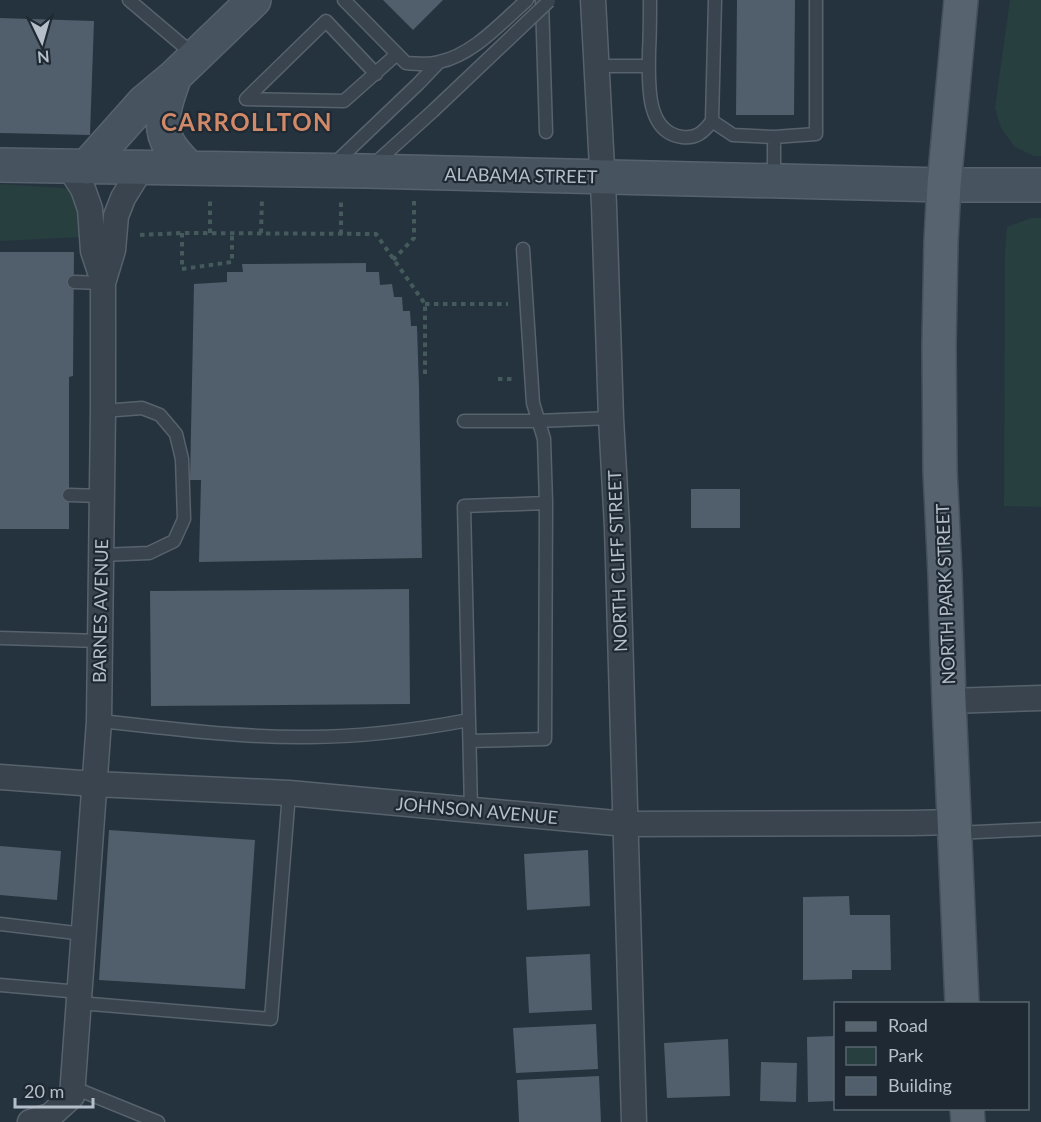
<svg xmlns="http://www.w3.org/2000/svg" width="1041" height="1122" font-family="Lato,sans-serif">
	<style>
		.green { fill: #273f3e }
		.building { fill: #515e6b }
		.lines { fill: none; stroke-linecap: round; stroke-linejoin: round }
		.service-casing { stroke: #57626c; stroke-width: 15 }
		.minor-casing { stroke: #57626c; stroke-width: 27 }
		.secondary-casing { stroke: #57626c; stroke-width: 36 }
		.primary-casing { stroke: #45505a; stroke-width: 36 }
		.path { stroke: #455b5b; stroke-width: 4; stroke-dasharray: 4.5 4.5; stroke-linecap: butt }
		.service { stroke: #39444e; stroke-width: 12 }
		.minor { stroke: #39444e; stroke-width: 24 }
		.secondary { stroke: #475460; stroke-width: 33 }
		.primary { stroke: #57636e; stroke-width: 33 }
		.service-bridge-casing { stroke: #57626c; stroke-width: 15; stroke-linecap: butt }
		.service-bridge { stroke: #39444e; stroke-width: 12 }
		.labels { text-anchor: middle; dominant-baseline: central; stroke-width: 4.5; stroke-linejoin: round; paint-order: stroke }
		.street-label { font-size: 18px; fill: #b5bfc9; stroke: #1e2933 }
		.district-label { font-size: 24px; font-weight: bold; letter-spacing: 1.5px; fill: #d18968; stroke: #1e2933 }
	</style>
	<rect width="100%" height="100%" fill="#25333e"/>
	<path class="green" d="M1010 0H1041V156H1034L1015 147 1001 128 995 108Z
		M0 184 65 188 78 200 81 237 0 241Z
		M1031 218H1041V507L1004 506 1005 252 1007 227Z"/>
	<path class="building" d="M383 0H443L413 30Z
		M737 0H795L794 115H736Z
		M0 18 94 21 90 135 0 133Z
		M0 252H74L73 376 69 377V529H0Z
		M366 263V272H379L380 285 392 284 394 297H402L403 311H410L411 326H417L419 388 422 558 199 562 201 480H190L194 284 227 282V272H243L242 264Z
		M691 489H740V528H691Z
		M409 589 410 704 151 706 150 591Z
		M109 830 255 840 245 989 99 980Z
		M0 846 61 851 57 900 0 895Z
		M588 850 590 906 527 910 524 854Z
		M849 896 850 915H890L891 970H852V979L803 980V897Z
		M590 954 592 1010 529 1013 526 957Z
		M596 1024 598 1069 516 1073 513 1028Z
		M836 1036V1101L808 1102 807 1037Z
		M728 1039 730 1096 667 1098 664 1043Z
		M761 1062 797 1063 796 1102 760 1101Z
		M599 1076 601 1122H519L517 1080Z"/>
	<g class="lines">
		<g class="service-casing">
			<path id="service" d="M129 0 194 55
				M344 0 406 63C417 64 428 65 439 62 473 55 502 22 527 0
				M650 0C650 17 650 34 649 51 649 79 644 132 682 137 696 139 704 132 712 121L715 0
				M542 1 546 132
				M597 66H649
				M376 74 326 21 246 99 344 101 397 54
				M712 121 733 135 774 137 816 134V0
				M332 166 418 84 438 63
				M372 166 433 111
				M774 180V137
				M74 282 103 283
				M464 421H537L611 418
				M69 495 101 496
				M101 555 149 553 174 541 184 519 182 459 176 434 160 415 142 408 103 411
				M0 638 100 641
				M99 721C168 728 239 738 309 737 363 737 416 730 469 720
				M470 741 545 739 546 503
				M471 809 464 506 546 503 544 439 533 403 523 249
				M956 833 1041 829
				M0 924 84 934
				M0 985 80 992
				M79 1003 271 1019 289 793
				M72 1087 158 1122"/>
		</g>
		<g class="minor-casing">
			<path id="minor" d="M593 0 604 205 611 418 617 527 634 1122
				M69 167 83 189 90 209 93 251 103 281
				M949 701 1041 698
				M0 777 95 784 289 793 626 824 912 823 955 822
				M30 1122 50 1116 72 1096 99 721 103 411V283L113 250 116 216 123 198 142 167"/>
		</g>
		<g class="secondary-casing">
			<path id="secondary" d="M175 76C167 98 156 124 170 146 175 154 182 161 189 168
				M0 165 366 171 944 185H1041
				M86 167 144 102 175 76 254 0"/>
		</g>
		<g class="primary-casing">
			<path id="primary" d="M961 0 944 185 941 241 939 346 940 471 945 574 949 701 962 1004
				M967 1108 968 1122"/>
		</g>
		<path class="path" d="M182 233V269L232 262V233
			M210 233V198
			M261 233 262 198
			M341 234V199
			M140 235 182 233 376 234 425 304V375
			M393 260 414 238V199
			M425 304H508
			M498 379H515"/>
		<use href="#service" class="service"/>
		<use href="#minor" class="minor"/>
		<use href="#secondary" class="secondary"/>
		<use href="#primary" class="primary"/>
		<g class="service-bridge-casing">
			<path id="service-bridge" d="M433 111 549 1"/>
		</g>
		<use href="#service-bridge" class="service-bridge"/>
	</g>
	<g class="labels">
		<g class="street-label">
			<text transform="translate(521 175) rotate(1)">ALABAMA STREET</text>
			<text transform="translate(617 561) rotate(-92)">NORTH CLIFF STREET</text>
			<text transform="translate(945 594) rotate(-92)">NORTH PARK STREET</text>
			<text transform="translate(100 611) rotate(-89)">BARNES AVENUE</text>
			<text transform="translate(477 810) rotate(5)">JOHNSON AVENUE</text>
		</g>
		<g class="district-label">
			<text x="247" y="121">CARROLLTON</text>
		</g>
	</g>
	<rect x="834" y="1002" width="195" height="108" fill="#1e2933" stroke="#5a656f" stroke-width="1.5"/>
	<rect x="846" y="1022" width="30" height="9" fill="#57636e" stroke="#5a656f" stroke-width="1.5"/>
	<text x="888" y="1032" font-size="18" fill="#b5bfc9">Road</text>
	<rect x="846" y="1047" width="30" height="18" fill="#273f3e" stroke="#5a656f" stroke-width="1.5"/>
	<text x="888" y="1062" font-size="18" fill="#b5bfc9">Park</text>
	<rect x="846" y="1077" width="30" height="18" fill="#515e6b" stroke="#5a656f" stroke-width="1.5"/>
	<text x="888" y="1092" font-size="18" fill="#b5bfc9">Building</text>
	<g transform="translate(42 42) rotate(175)" stroke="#1e2933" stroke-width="4.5" paint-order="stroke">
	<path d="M0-4.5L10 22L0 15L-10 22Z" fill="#b5bfc9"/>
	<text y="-9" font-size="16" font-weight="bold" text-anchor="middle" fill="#b5bfc9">N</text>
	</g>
	<path d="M15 1098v9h78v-9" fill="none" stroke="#b5bfc9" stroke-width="3"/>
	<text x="24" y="1098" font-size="18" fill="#b5bfc9" stroke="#1e2933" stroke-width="4.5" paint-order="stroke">20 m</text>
</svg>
